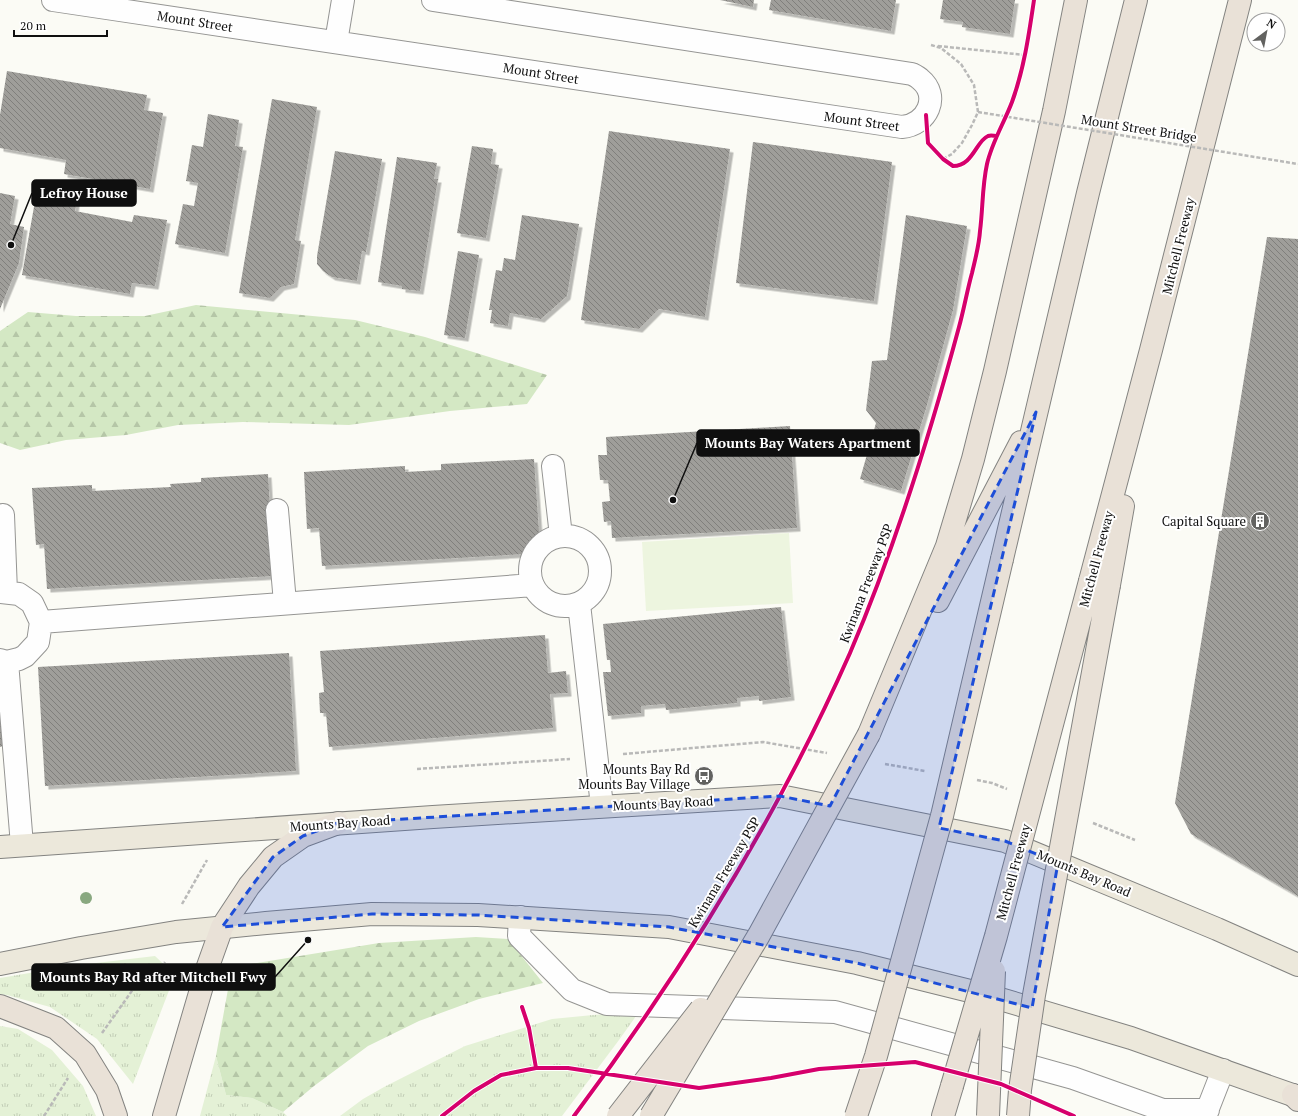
<svg xmlns="http://www.w3.org/2000/svg" width="1298" height="1116" font-family="'PT Serif',serif">
	<style>
		.grass { fill: url(#grass-tufts) }
		.forest { fill: url(#forest-firs) }
		.pitch { fill: #edf5df }
		.building { fill: url(#building-back-hatch); filter: url(#shadow) }
		.lines { fill: none; stroke-linecap: round; stroke-linejoin: round }
		.minor-casing { stroke: #959593; stroke-width: 24 }
		.major-casing { stroke: #838380; stroke-width: 24 }
		.highway-casing { stroke: #838380; stroke-width: 24 }
		.path { stroke: #b9b9b8; stroke-width: 2.5; stroke-dasharray: 4 2; stroke-linecap: butt }
		.minor { stroke: #fefefe; stroke-width: 22 }
		.major { stroke: #ece8db; stroke-width: 22 }
		.highway { stroke: #e9e1d7; stroke-width: 22 }
		.highway-bridge-casing { stroke: #838380; stroke-width: 24; stroke-linecap: butt }
		.path-bridge { stroke: #b9b9b8; stroke-width: 2.5; stroke-dasharray: 4 2; stroke-linecap: butt }
		.highway-bridge { stroke: #e9e1d7; stroke-width: 22 }
		.cycleway-casing { stroke: #fff; stroke-width: 6 }
		.cycleway { stroke: #d6006c; stroke-width: 4 }
		.tree { fill: #89a880 }
		.marked { fill: #1d4ed8; fill-opacity: 0.2; stroke: #1d4ed8; stroke-width: 3; stroke-dasharray: 8 5; stroke-linejoin: round }
		.labels { text-anchor: middle; dominant-baseline: central; stroke-width: 4; stroke-linejoin: round; paint-order: stroke }
		.street-label { font-size: 13px; fill: #0f0f0f; stroke: #fff }
		.poi-label { font-size: 13px; fill: #0f0f0f; stroke: #fff; text-anchor: end }
		.leader { fill: none; stroke: #0f0f0f; stroke-width: 1.5 }
		.callout-dot { fill: #0f0f0f; stroke: #fff; stroke-width: 1.5 }
		.callout { fill: #0f0f0f; stroke: #0f0f0f; stroke-width: 1.5 }
		.callout-label { font-size: 14px; text-anchor: middle; font-weight: bold; fill: #fff }
	</style>
	<defs>
		<pattern id="grass-tufts" width="24" height="20" patternUnits="userSpaceOnUse"><rect width="24" height="20" fill="#e4f1d6"/><path d="M3 7l-1-3M5 7V3M7 7l1-3M15 17l-1-3M17 17v-4M19 17l1-3" fill="none" stroke="#c2cdb6"/></pattern>
		<pattern id="forest-firs" width="22" height="20" patternUnits="userSpaceOnUse"><rect width="22" height="20" fill="#d4e8c4"/><path d="M5 1l3.5 6h-7zM16 11l3.5 6h-7z" fill="#b5c6a7"/></pattern>
		<pattern id="building-back-hatch" width="6" height="6" patternUnits="userSpaceOnUse"><rect width="6" height="6" fill="#9f9e9a"/><path d="M-1 5l2 2M0 0l6 6M5-1l2 2" fill="none" stroke="#807f7c"/></pattern>
		<filter id="shadow"><feDropShadow dx="3.5" dy="3.5" stdDeviation="0" flood-color="#0004"/></filter>
	</defs>
	<rect width="100%" height="100%" fill="#fbfbf5"/>
	<path class="grass" d="M155 956 175 975 133 1084 97 1039 50 1007 7 995 0 994V978L71 966Z
		M639 1012 619 1040 562 1116H340L363 1099 384 1087 465 1046 552 1019 593 1015Z
		M0 1026 18 1029 52 1050 83 1086 96 1116H0Z
		M216 1056 226 1095 252 1098 283 1112 287 1116H200Z"/>
	<path class="forest" d="M196 305 355 320 425 337 547 375 527 404 450 411 349 425 243 422 178 425 126 435 66 440 20 450 0 443V331L28 312 76 316H145Z
		M476 937 508 939 543 983 479 999 419 1021 368 1046 314 1086 283 1112 252 1098 226 1095 216 1056 232 967 379 943Z"/>
	<path class="pitch" d="M789 533 793 603 646 611 642 542Z"/>
	<path class="building" d="M720 0H754L753 7Z
		M771 0H896L891 31 769 10Z
		M943 0H1015L1010 34 962 27 963 22 940 19Z
		M7 71 147 95 144 110 163 113 150 189 64 174 66 160 0 148V115Z
		M272 99 317 107 295 240 301 241 294 284 281 287 270 298 239 293Z
		M208 114 239 120 235 146 243 147 225 253 175 244 183 204 194 206 198 183 186 181 192 145 203 147Z
		M609 131 730 149 705 317 659 309 639 329 581 320Z
		M753 142 892 162 874 301 736 283Z
		M472 146 493 149 491 164 499 165 486 238 457 233Z
		M335 151 382 159 366 252 362 251 357 281 332 277 323 271 317 264V256Z
		M397 157 437 163 434 179H438L420 291 402 289V286L378 282Z
		M42 189 77 195 75 211 132 222 134 215 167 220 155 286 132 283 130 294 22 275 35 201 40 202Z
		M0 193 15 196 10 224 24 227 19 263 0 309Z
		M522 215 579 224 567 296 541 319 510 313 508 326 490 323 492 310H489L496 270 502 271 504 258 515 260Z
		M906 215 967 226 953 310 927 405 901 491 860 479 876 423 866 410 872 361 887 360Z
		M1267 237 1298 239V896L1191 834 1175 803Z
		M458 251 479 255 465 338 444 335Z
		M790 426 797 528 612 538 611 521 604 522 602 502 610 501 608 480H600L598 455H607L606 437Z
		M534 459 540 546 526 547V554L322 566 319 528 307 529 304 472 405 466V472L441 470V464Z
		M268 474 274 576 47 589 44 544 36 545 32 488 92 485V491L171 487 170 484 201 482V478Z
		M781 607 791 697 759 701V696L737 698V703L666 710 665 704 641 706V713L608 716 603 672H611L610 660H607L603 624Z
		M545 635 548 673 566 671 568 693 550 694 553 728 329 747 326 713H320L319 693 324 692 320 651Z
		M289 653 296 771 45 786 38 667Z
		M0 710 3 746 0 747Z"/>
	<g class="lines">
		<g class="minor-casing">
			<path id="minor" d="M53 0 902 127C927 125 941 96 920 79 918 77 914 75 912 74L433 0
				M336 42 343 0
				M553 466 561 536
				M277 510 285 603
				M3 515 6 592
				M530 571a35 35 0 1 1 70 0a35 35 0 1 1-70 0Z
				M0 592 19 594 32 603 41 622 38 642 25 656 19 659 7 662 0 660
				M579 604 602 806
				M41 622 533 585
				M7 662 22 845
				M520 917 519 936 572 990 607 1004 835 1012 1073 1078 1163 1110H1208
				M1205 1116 1223 1070"/>
		</g>
		<g class="major-casing">
			<path id="major" d="M0 847 433 817 780 796 1005 841 1217 929 1298 965
				M0 964 81 948 176 932 266 923 372 914 478 915 669 927 857 963 990 996 1131 1038 1298 1097"/>
		</g>
		<g class="highway-casing">
			<path id="highway" d="M1002 559 1088 193 1136 0
				M1090 581 1151 350 1240 0
				M1109 585 1123 506
				M938 601 1021 442
				M869 734 947 546 973 459 995 371 1054 111 1076 0
				M0 1006 56 1028 85 1054 107 1090 116 1116
				M1293 1095 1298 1100
				M164 1116 207 969 222 927 249 886 273 857 303 836 338 823
				M943 1116 952 1086"/>
		</g>
		<path class="path" d="M931 45 941 48 961 64 974 85 978 112 972 125 962 143 952 154 943 159
			M938 46 1025 55
			M623 754 763 742 827 753
			M885 764 925 771
			M417 769 570 759
			M977 780 992 783 1007 789
			M1093 823 1135 840
			M182 904 207 860
			M102 1033 134 988 153 979 165 962
			M44 1116 68 1078"/>
		<use href="#minor" class="minor"/>
		<use href="#major" class="major"/>
		<use href="#highway" class="highway"/>
		<g class="highway-bridge-casing">
			<path id="highway-bridge" d="M952 1086 996 936 1090 581
				M618 1116 701 1009
				M651 1116 759 935 869 734
				M856 1116 876 1056 942 816 1002 559
				M988 1116 994 971
				M1018 1116 1020 1090 1034 995 1109 585"/>
		</g>
		<path class="path-bridge" d="M978 112 1298 164"/>
		<use href="#highway-bridge" class="highway-bridge"/>
		<g class="cycleway-casing">
			<path id="cycleway" d="M926 115 928 143 943 159 953 166C973 166 976 141 988 136 991 135 994 136 997 136
				M522 1007 529 1028 536 1068
				M442 1116 474 1091 501 1075 536 1068H568L699 1088 771 1078 819 1069 915 1062 1001 1084 1074 1116
				M574 1116C682 972 777 818 850 653 895 548 929 438 959 327 964 309 967 291 972 273 975 260 979 246 980 231 983 208 982 187 987 164 992 142 1004 123 1012 102 1024 69 1029 34 1034 0"/>
		</g>
		<use href="#cycleway" class="cycleway"/>
	</g>
	<circle class="tree" cx="86" cy="898" r="6"/>
	<path class="marked" d="M1036 412 939 828 1005 841 1058 863 1032 1008 857 963 669 927 478 915 372 914 222 927 273 857 303 836 338 823 780 796 830 806Z"/>
	<defs>
		<g id="building-disc" transform="scale(1)"><circle r="9.5" fill="#626260" stroke="#fff"/><path d="M-4-6H4V6H1V3H-1V6H-4ZM-2.5-4.3h1.7v1.8h-1.7ZM.8-4.3h1.7v1.8H.8ZM-2.5-1h1.7V.8h-1.7ZM.8-1h1.7V.8H.8Z" fill="#fff"/></g>
		<g id="bus-disc" transform="scale(1)"><circle r="9.5" fill="#626260" stroke="#fff"/><path d="M-5-6H5V4H4V6H2V4H-2V6H-4V4H-5ZM-3.5-4V0h7V-4ZM-3.5 1.2v1.5H-2V1.2ZM2 1.2v1.5H3.5V1.2Z" fill="#fff"/></g>
	</defs>
	<g fill-rule="evenodd">
		<use href="#building-disc" x="1260" y="521"/>
		<use href="#bus-disc" x="704" y="776"/>
	</g>
	<g class="labels">
		<g class="street-label">
			<text transform="translate(195 21) rotate(9)">Mount Street</text>
			<text transform="translate(541 73) rotate(9)">Mount Street</text>
			<text transform="translate(862 121) rotate(8)">Mount Street</text>
			<text transform="translate(1139 128) rotate(9)">Mount Street Bridge</text>
			<text transform="translate(1178 246) rotate(-76)">Mitchell Freeway</text>
			<text transform="translate(1096 559) rotate(-75)">Mitchell Freeway</text>
			<text transform="translate(866 583) rotate(-69)">Kwinana Freeway PSP</text>
			<text transform="translate(663 803) rotate(-3)">Mounts Bay Road</text>
			<text transform="translate(340 823) rotate(-4)">Mounts Bay Road</text>
			<text transform="translate(724 872) rotate(-59)">Kwinana Freeway PSP</text>
			<text transform="translate(1013 872) rotate(-75)">Mitchell Freeway</text>
			<text transform="translate(1084 873) rotate(23)">Mounts Bay Road</text>
		</g>
		<g class="poi-label">
			<text x="1246" y="521">Capital Square</text>
			<text x="690" y="769">Mounts Bay Rd<tspan x="690" dy="15">Mounts Bay Village</tspan></text>
		</g>
	</g>
	<path class="leader" d="M11 245L32 193M673 500L697 443M308 940L275 977"/>
	<g class="callout-dot">
		<circle cx="11" cy="245" r="4"/>
		<circle cx="673" cy="500" r="4"/>
		<circle cx="308" cy="940" r="4"/>
	</g>
	<g class="callout">
		<rect x="32" y="180" width="104" height="26" rx="4"/>
		<rect x="697" y="430" width="222" height="26" rx="4"/>
		<rect x="32" y="964" width="243" height="26" rx="4"/>
	</g>
	<g class="callout-label">
		<text x="84" y="198">Lefroy House</text>
		<text x="808" y="448">Mounts Bay Waters Apartment</text>
		<text x="153" y="982">Mounts Bay Rd after Mitchell Fwy</text>
	</g>
	<g transform="translate(1266 32) rotate(32)"><circle r="19" fill="#ffffff" stroke="#9f9f9f"/>
	<path d="M0-3L7 15L0 10L-7 15Z" fill="#626260"/>
	<text y="-6" font-size="11" font-weight="bold" text-anchor="middle" fill="#0f0f0f">N</text>
	</g>
	<path d="M14 30v6h93v-6" fill="none" stroke="#0f0f0f" stroke-width="2"/>
	<text x="20" y="30" font-size="12" fill="#0f0f0f" stroke="#ffffff" stroke-width="3" paint-order="stroke">20 m</text>
</svg>
